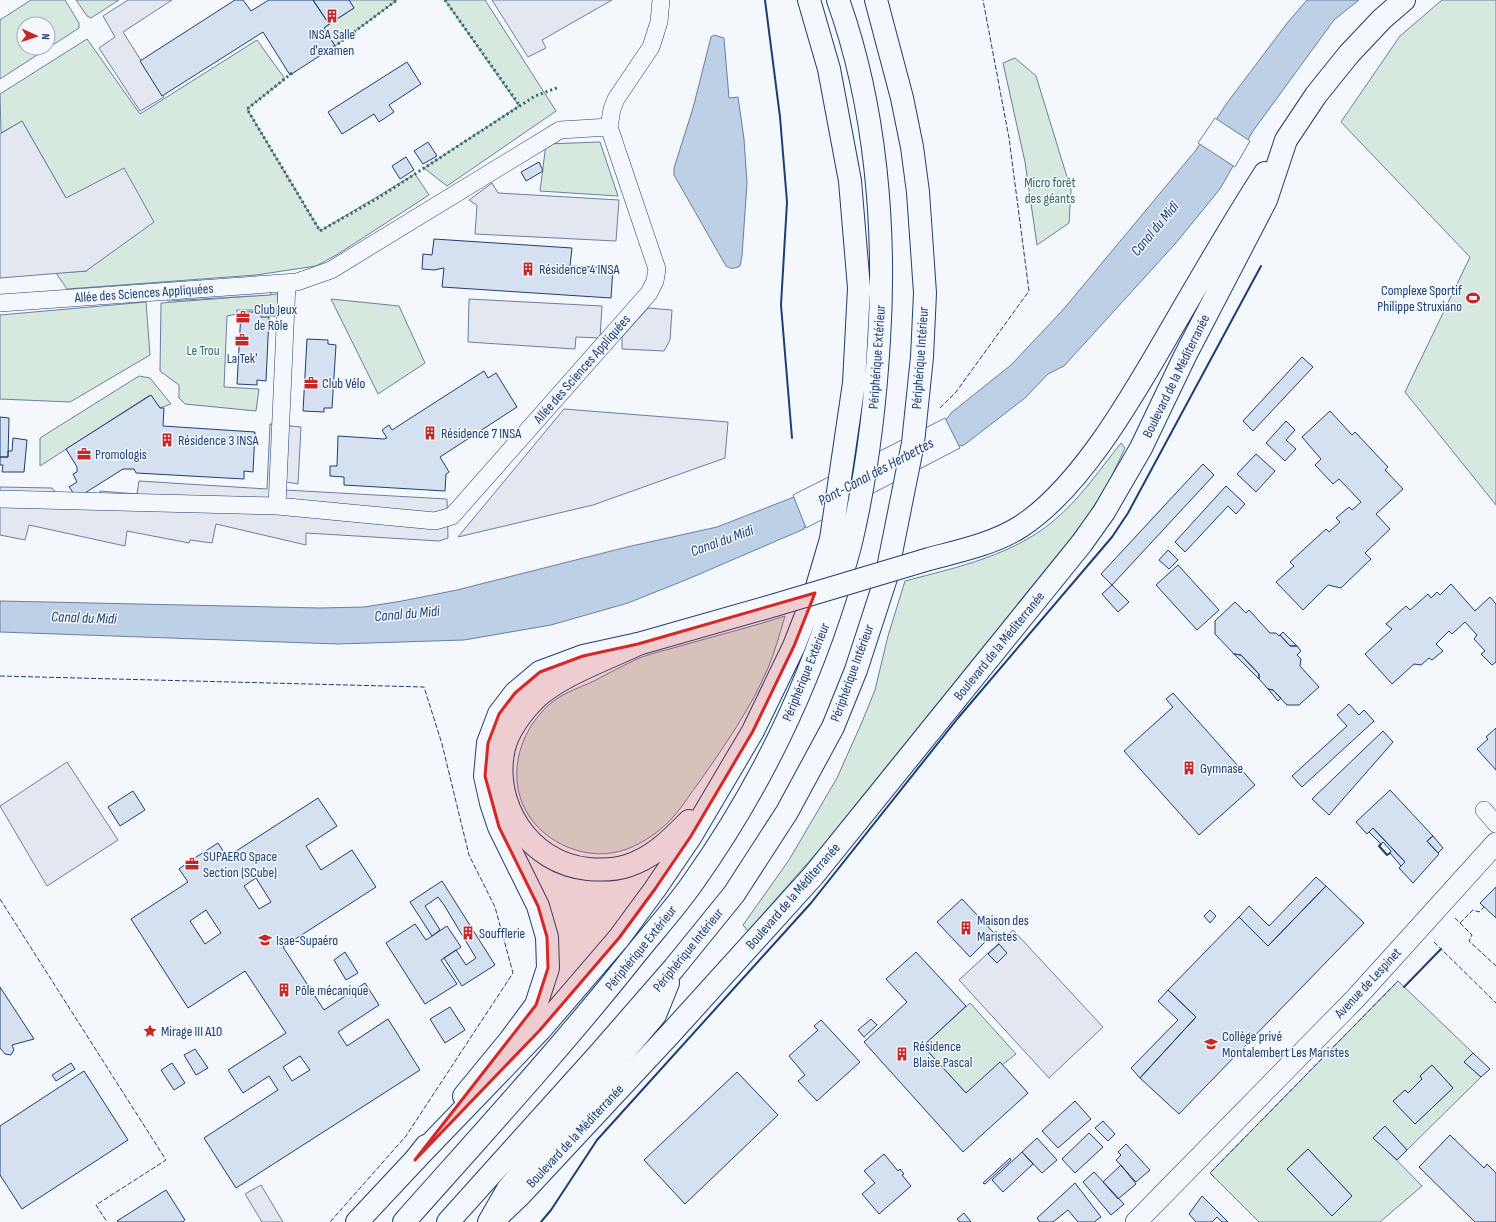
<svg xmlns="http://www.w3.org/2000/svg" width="1496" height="1222" font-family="'Sofia Sans Condensed',sans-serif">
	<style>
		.green { fill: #d7e8df; stroke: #687fa3; fill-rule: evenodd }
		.parking { fill: #e3e8f0; stroke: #687fa3 }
		.water { fill: #bed0e5; stroke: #687fa3 }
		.pier { fill: #f4f7fb; stroke: #687fa3 }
		.building { fill: #d5e0f0; stroke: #1d3f73; fill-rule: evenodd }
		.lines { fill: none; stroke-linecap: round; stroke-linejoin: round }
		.minor-casing { stroke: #1d3f73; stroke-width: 18 }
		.tertiary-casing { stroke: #1d3f73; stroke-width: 22 }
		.primary-casing { stroke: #1d3f73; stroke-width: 24 }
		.motorway-casing { stroke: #1d3f73; stroke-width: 24 }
		.minor { stroke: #f4f7fb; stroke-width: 17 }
		.tertiary { stroke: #f4f7fb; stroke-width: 21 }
		.primary { stroke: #f4f7fb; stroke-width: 22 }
		.motorway { stroke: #f4f7fb; stroke-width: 22 }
		.primary-bridge-casing { stroke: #1d3f73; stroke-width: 24; stroke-linecap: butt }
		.primary-bridge { stroke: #f4f7fb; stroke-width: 22 }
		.hedge { stroke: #2c6c60; stroke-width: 3; stroke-dasharray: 2 3; stroke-linecap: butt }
		.fence { stroke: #1d3f73; stroke-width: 1; stroke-dasharray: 5 2; stroke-linecap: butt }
		.wall { stroke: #1d3f73; stroke-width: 2 }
		.marked { fill: #d62828; fill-opacity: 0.2; stroke: #d62828; stroke-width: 3; stroke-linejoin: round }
		.labels { text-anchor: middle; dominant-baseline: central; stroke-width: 3; stroke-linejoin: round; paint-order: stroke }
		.poi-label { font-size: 14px; fill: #1d3f73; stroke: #f4f7fb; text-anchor: start }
		.park-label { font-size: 14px; fill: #2c6c60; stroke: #f4f7fb }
		.street-label { font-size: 14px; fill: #1d3f73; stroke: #f4f7fb }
		.water-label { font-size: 15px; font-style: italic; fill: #1d3f73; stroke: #f4f7fb }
	</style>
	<rect width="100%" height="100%" fill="#f4f7fb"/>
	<path class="green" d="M31 0H65L79 23V28L0 79V20ZM24 24H48V48H24Z
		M76 0H119L91 18 87 16Z
		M349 0H397L335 46 324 28 354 8Z
		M445 0H485L556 111 447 186 424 168 519 106Z
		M1442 0H1496V505L1405 392 1470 257 1341 122 1400 36Z
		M87 39 140 114 257 40 285 79 247 109 320 231 415 174 429 195 338 254 316 266 256 275 67 289 56 273 87 271 66 198 22 121 1 133 0 94Z
		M1015 58 1036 76 1071 190 1069 223 1037 245 1025 162 1003 63Z
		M600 142 618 196 540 191 546 144Z
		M278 294 277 316H269L270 310H237V314L227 316 224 387 259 389 256 411 185 404 179 398V385L160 371 161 303Z
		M331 299 399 306 425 363 378 394Z
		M146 302 150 355 70 402 0 399V315Z
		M139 376 150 378 171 404 160 408 150 395 40 466V438Z
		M1121 443 1125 448 1108 484 1083 523 819 850 748 931 743 925 789 860 837 778 862 722 875 690 888 636 905 581C958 567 1016 555 1058 517 1082 496 1101 468 1121 443Z
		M785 616C780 633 775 651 768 668 751 708 725 745 700 781 691 792 684 805 674 816 663 829 644 843 627 849 590 863 545 845 526 811 505 773 522 724 555 700 566 692 581 687 594 681 609 673 624 665 639 658 652 653 667 650 680 646 715 636 751 627 785 616Z
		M1398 981 1473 1053 1464 1062 1481 1077 1407 1150 1385 1127 1374 1137 1422 1186 1380 1222H1259L1210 1173ZM1432 1065 1453 1088 1415 1124 1405 1090 1408 1093 1422 1079 1420 1076ZM1308 1149 1352 1196 1332 1215 1287 1169Z
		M970 1003 1016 1054 966 1093 923 1046Z"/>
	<path class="parking" d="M128 0H172L123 32 164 97 140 111 99 48 115 37 103 16Z
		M492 0H612L542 40 546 48 528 57Z
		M22 121 66 198 124 168 154 222 86 271 0 278V134Z
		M492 183 498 193 619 200 616 241 475 234 477 205 469 200Z
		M270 284 271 295 168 301 165 292Z
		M469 299 602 306 600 338 576 337 575 349 468 342Z
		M648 308 672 310 670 340 664 351 622 349V337Z
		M564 409 728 422 725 458 593 505 458 537Z
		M270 424 301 427 298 484 286 482 285 490 447 499 448 538 439 541 306 533V545L216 524 212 543 190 540 189 543 127 531 125 546 29 525 25 540 0 535V487L52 488 68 508 98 509 100 491 137 494 139 481 267 489Z
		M67 762 118 840 47 886 0 806Z
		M1013 930 1103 1027 1049 1078 959 980Z
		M261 1185 283 1222H262L245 1194Z"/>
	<path class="water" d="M1307 0H1359L1334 20 1253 131 1220 189 1175 244 1064 366 1048 374 1025 398 964 445 959 446 805 525 804 529 688 579 628 603 551 625 464 640 338 644 0 632V601L320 608 364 607 402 601 457 590 627 547 717 527 794 497 946 420 951 413 1011 365 1062 311 1196 150 1227 103 1288 22Z
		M714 35 724 38 729 98 738 97 744 139 747 183 742 256 740 266C734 269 731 269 726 266L674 175V168L693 108 711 37Z"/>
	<path class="pier" d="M1215 118 1250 141 1235 167 1198 143Z
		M945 418 960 448 806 528 793 495Z"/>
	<path class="building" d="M235 0H243L251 11 269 0H313L329 24 324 28 335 46 290 75 263 32 162 96 140 61Z
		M313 0H349L354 8 329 24Z
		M407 62 421 84 389 105 394 112 379 122 374 114 342 134 328 112Z
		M428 142 437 156 423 164 414 151Z
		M406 157 414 170 400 179 392 166Z
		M539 162 543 171 526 181 521 172Z
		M434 239 572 248 570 266 613 268 611 298 442 287 444 268 434 270 422 269 423 254 432 255Z
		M241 312H262L261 317H269L266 381 257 380V385L237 384Z
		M307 339 328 340V344L336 345 332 408H324V412L303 411Z
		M1302 357 1313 367 1253 431 1243 421Z
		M484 371 488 378 496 373 517 407 440 457 449 472 446 474 445 491 344 485V477L330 476V466H337L338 436 384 439 387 438 382 430 389 425 392 430Z
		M151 395 160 408H164L163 426 255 432 253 472 244 471V479L136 473 134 469H123L77 498 69 487 77 482 73 474 77 472V467L66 449Z
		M1330 411 1352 435 1355 432 1388 467 1385 470 1403 489 1376 514 1390 529 1365 553 1371 559 1341 588 1328 585 1303 610 1276 582 1294 566 1290 562 1326 529 1329 532 1340 522 1336 518 1349 507 1352 510 1361 502 1339 479 1333 484 1315 465 1321 459 1302 437Z
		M0 417 9 418 8 457H0Z
		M1286 421 1295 430 1286 440 1296 449 1285 461 1266 443Z
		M13 438 27 440 24 472H2L3 465H0V457H8V451H12Z
		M1256 454 1275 471 1256 492 1237 474Z
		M1203 464 1214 475 1112 585 1101 574Z
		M1226 486 1245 504 1236 514 1228 506 1185 552 1175 542Z
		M1168 550 1178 560 1169 569 1159 560Z
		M1178 565 1219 610 1197 630 1156 585Z
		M1451 584 1475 611 1490 597 1496 604V662L1492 665 1481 654 1485 651 1474 639 1477 635 1465 622 1452 634 1449 631 1436 644 1443 651 1432 660 1429 658 1421 665 1414 664 1392 684 1365 654 1392 629 1386 624 1406 606 1410 610 1428 594 1431 598 1437 592 1440 595Z
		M1112 585 1129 602 1118 612 1102 594Z
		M1235 602 1246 613 1249 610 1270 633H1276L1279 636 1280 635 1290 646H1297L1301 651 1297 655 1301 659 1300 666 1319 687 1299 705H1287L1273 690 1268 689 1259 679V674L1241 655 1234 654 1215 634V621Z
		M1283 632 1297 646H1290L1280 635Z
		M1234 654 1241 655 1259 674V679Z
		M1268 689 1273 690 1281 698 1278 701Z
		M1173 693 1255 785 1199 835 1124 751 1173 707 1166 699Z
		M1349 704 1359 715 1364 710 1374 721 1302 787 1292 776 1347 726 1337 715Z
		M1496 728V770L1477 749 1488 739 1486 737Z
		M1383 731 1393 742 1329 815 1312 799Z
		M1390 790 1433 836 1427 841 1439 854 1413 883 1399 868 1405 862 1373 828 1367 834 1356 822Z
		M133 791 145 810 120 826 108 807Z
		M318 798 337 826 306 846 321 870 352 850 376 887 283 947 324 1010 365 983 379 1005 338 1032 347 1046 388 1019 420 1070 236 1188 204 1138 278 1090 269 1076 243 1093 228 1070 286 1033 245 971 188 1008 131 919 188 882 179 869 190 861 218 843 227 857ZM256 878 271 902 259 909 244 886ZM206 910 221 933 205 944 190 921ZM300 1056 310 1070 292 1081 283 1067Z
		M1373 828 1405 862 1401 866 1390 853 1391 851 1383 842 1381 844 1369 832Z
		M1433 836 1443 848 1438 853 1427 841Z
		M1316 877 1326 886 1268 946 1239 917 1249 906 1269 926Z
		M442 881 495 965 462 986 444 958 456 950 466 965 476 958 444 905 438 897 425 906 440 930 432 936 410 902Z
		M1326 886 1364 923 1179 1114 1140 1078 1196 1017 1168 990 1239 917 1268 946Z
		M1496 887V918L1480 903Z
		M962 899 994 933 970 957 937 922Z
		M1210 910 1216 916 1210 923 1204 916Z
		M415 924 426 940 447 926 461 947 441 960 457 984 425 1004 386 943Z
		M999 944 1007 953 997 963 988 954Z
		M345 952 358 973 346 980 334 960Z
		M916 952 966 1006 923 1046 966 1093 1000 1062 1028 1093 963 1152 864 1042 907 1002 886 979Z
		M0 987 34 1039 12 1045 14 1050 11 1055 5 1054 0 1048Z
		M1168 990 1196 1017 1140 1078 1131 1068 1178 1020 1158 1001Z
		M450 1007 465 1030 445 1043 430 1019Z
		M871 1019 877 1025 864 1037 858 1030Z
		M821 1020 860 1062 817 1101 798 1081 805 1075 789 1056 818 1030 814 1026Z
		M195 1049 208 1068 196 1075 184 1055Z
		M1473 1053 1490 1069 1481 1077 1464 1062Z
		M71 1063 75 1069 56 1081 52 1075Z
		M172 1063 185 1083 174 1090 161 1070Z
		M1432 1065 1453 1088 1415 1124 1393 1101 1405 1090 1408 1093 1422 1079 1420 1076Z
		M84 1071 128 1140 22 1209 0 1175V1126Z
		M737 1072 778 1115 685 1204 644 1160Z
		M1075 1101 1091 1119 1058 1148 1042 1131Z
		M1103 1121 1115 1134 1108 1141 1095 1128Z
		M1385 1126 1407 1150 1397 1160 1373 1138Z
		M1089 1133 1103 1147 1075 1173 1062 1159Z
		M1450 1135 1484 1168 1487 1164 1496 1173V1222H1475L1419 1167Z
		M1037 1138 1057 1160 1042 1173 1022 1152Z
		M1126 1144 1150 1170 1136 1182 1116 1160 1121 1155 1118 1152Z
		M1308 1149 1352 1196 1332 1216 1287 1169Z
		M1022 1152 1033 1164 1003 1192 992 1180Z
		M884 1154 898 1171 900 1169 904 1174 902 1175 911 1186 879 1214 862 1194 875 1183 864 1171Z
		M1010 1158 1011 1160 985 1184 983 1183Z
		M1121 1165 1136 1184 1118 1199 1103 1182Z
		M1094 1172 1124 1204 1111 1215 1083 1182Z
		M1075 1183 1101 1217 1094 1222H1078L1068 1210 1053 1222H1040L1037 1218Z
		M166 1190 185 1220 182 1222H118L117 1221Z
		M1202 1196 1228 1222H1222L1217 1217 1212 1222H1196L1189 1214Z
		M964 1213 971 1222H960L957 1219Z"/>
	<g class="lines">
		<g class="minor-casing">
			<path id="minor" d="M0 303 297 282 331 270 560 130 609 127
				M0 499 277 506 435 521 452 516 649 293 655 281 657 269 609 127 612 109 616 99 651 47 659 22 661 0
				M277 506 287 283
				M1484 810 1496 824"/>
		</g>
		<g class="tertiary-casing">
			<path id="tertiary" d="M1136 1222 1355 999 1496 843"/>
		</g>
		<g class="primary-casing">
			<path id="primary" d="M929 559C959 551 993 544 1020 527 1084 486 1138 386 1176 321 1205 271 1234 221 1265 173
				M464 1096 510 1040 536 1005 548 968 547 937 538 906 499 827 491 803 485 776 488 743 499 714 515 693 540 672 583 656 638 644 775 605
				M493 1221 521 1194 670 1034 813 876 1082 543 1104 512 1141 448 1185 356 1266 200 1286 140 1316 95 1349 54 1382 19 1404 0
				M357 1222 415 1160 426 1146"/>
		</g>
		<g class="motorway-casing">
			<path id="motorway" d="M638 644C607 659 555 677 532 702 521 714 508 732 504 748 491 804 529 863 588 869 600 870 615 870 627 866 653 858 670 840 689 821
				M415 1160 540 1030 619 938 655 889 691 836 753 731 794 646 816 590 831 539 854 383 859 288 850 181 829 69 809 0
				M404 1222C482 1134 561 1048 634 956 654 931 676 907 694 881 757 792 805 694 837 591 842 573 848 556 852 538 867 473 875 407 879 340 886 229 876 106 838 0
				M448 1222 599 1054 674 968 734 894 787 812 833 727 856 670 886 578 913 443 922 357 925 293 918 192 912 147 902 98 876 0
				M489 1222 508 1189 655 1015 668 983"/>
		</g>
		<use href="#minor" class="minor"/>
		<use href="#tertiary" class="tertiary"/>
		<use href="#primary" class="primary"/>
		<use href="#motorway" class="motorway"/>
		<g class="primary-bridge-casing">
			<path id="primary-bridge" d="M775 605 929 559"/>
		</g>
		<use href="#primary-bridge" class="primary-bridge"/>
		<path class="hedge" d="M445 0 520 106
			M334 47 397 0
			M292 73 247 109 320 231 378 198 535 96 559 87"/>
		<path class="fence" d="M940 408 956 392 1029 291 1009 138 983 0
			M0 676 424 687 442 744 469 855 495 907 513 973 406 1136 330 1222
			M0 899 166 1160 96 1205 107 1222
			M1455 918 1460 923 1473 910 1479 912 1484 907
			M1460 923 1472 935 1469 941 1496 966
			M1434 942 1496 1003
			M1214 1177 1210 1173 1398 981"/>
		<path class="wall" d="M765 0 780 117 787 202 781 305 792 438
			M1381 844 1379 846 1387 855 1390 853
			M1404 987 1441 949
			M541 1222 551 1210 597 1140 811 903 958 718 1112 537 1128 513 1261 266"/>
	</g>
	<path class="marked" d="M815 593 794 646 753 731 691 836 655 889 619 938 540 1030 415 1160 536 1005 548 968 547 937 538 906 499 827 485 776 488 743 499 714 515 693 540 672 583 656 638 644Z"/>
	<defs>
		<g id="building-bare" transform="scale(1.08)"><path d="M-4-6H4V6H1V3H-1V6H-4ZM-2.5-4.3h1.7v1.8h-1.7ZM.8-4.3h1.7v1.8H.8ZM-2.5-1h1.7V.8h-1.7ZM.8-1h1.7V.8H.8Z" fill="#c62828" stroke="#f4f7fb" stroke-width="2.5" paint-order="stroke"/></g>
		<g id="stadium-bare" transform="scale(1.08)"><path d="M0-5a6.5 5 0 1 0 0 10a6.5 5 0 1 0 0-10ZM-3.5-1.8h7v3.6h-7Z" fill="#c62828" stroke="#f4f7fb" stroke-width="2.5" paint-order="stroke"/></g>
		<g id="office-bare" transform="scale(1.08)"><path d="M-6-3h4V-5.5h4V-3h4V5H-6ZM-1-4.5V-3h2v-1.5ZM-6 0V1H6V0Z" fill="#c62828" stroke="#f4f7fb" stroke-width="2.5" paint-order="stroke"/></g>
		<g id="university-bare" transform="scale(1.08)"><path d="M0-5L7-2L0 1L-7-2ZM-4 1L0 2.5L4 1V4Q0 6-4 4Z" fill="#c62828" stroke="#f4f7fb" stroke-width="2.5" paint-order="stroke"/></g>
		<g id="sight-bare" transform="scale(1.08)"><path d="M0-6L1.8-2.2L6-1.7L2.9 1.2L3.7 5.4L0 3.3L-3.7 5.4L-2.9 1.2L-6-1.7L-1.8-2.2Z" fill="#c62828" stroke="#f4f7fb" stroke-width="2.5" paint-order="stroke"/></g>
		<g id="school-bare" transform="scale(1.08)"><path d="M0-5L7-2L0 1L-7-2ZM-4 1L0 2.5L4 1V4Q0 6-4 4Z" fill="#c62828" stroke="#f4f7fb" stroke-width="2.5" paint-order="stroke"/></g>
	</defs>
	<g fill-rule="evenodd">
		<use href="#building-bare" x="332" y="16"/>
		<use href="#building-bare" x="528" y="269"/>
		<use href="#stadium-bare" x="1473" y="298"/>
		<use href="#office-bare" x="243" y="317"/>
		<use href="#office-bare" x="242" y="340"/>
		<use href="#office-bare" x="311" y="383"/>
		<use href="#building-bare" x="430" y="433"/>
		<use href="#building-bare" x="167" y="440"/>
		<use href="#office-bare" x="84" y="454"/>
		<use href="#building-bare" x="1189" y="768"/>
		<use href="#office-bare" x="192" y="864"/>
		<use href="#building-bare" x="966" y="928"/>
		<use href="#building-bare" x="468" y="933"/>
		<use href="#university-bare" x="265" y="940"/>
		<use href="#building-bare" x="284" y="990"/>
		<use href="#sight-bare" x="150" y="1031"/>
		<use href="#school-bare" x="1211" y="1044"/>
		<use href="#building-bare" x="902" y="1054"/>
	</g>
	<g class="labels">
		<g class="poi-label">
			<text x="332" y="34" text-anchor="middle">INSA Salle<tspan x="332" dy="16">d'examen</tspan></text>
			<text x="539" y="269">Résidence 4 INSA</text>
			<text x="1462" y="290" text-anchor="end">Complexe Sportif<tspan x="1462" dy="16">Philippe Struxiano</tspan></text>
			<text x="254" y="309">Club Jeux<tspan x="254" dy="16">de Rôle</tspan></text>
			<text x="242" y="358" text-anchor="middle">La Tek'</text>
			<text x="322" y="383">Club Vélo</text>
			<text x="441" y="433">Résidence 7 INSA</text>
			<text x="178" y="440">Résidence 3 INSA</text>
			<text x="95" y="454">Promologis</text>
			<text x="1200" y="768">Gymnase</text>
			<text x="203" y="856">SUPAERO Space<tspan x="203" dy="16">Section (SCube)</tspan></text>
			<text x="977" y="920">Maison des<tspan x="977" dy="16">Maristes</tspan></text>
			<text x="479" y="933">Soufflerie</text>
			<text x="276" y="940">Isae-Supaéro</text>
			<text x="295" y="990">Pôle mécanique</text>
			<text x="161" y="1031">Mirage III A10</text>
			<text x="1222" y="1036">Collège privé<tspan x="1222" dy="16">Montalembert Les Maristes</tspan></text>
			<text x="913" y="1046">Résidence<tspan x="913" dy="16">Blaise Pascal</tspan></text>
		</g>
		<g class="park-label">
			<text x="1050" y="182">Micro forêt<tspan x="1050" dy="16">des géants</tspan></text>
			<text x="203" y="350">Le Trou</text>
		</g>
		<g class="street-label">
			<text transform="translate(144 293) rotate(-4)">Allée des Sciences Appliquées</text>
			<text transform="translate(877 357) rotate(-86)">Périphérique Extérieur</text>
			<text transform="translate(920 358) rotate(-86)">Périphérique Intérieur</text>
			<text transform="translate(582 369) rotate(-49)">Allée des Sciences Appliquées</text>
			<text transform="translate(1176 376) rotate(-64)">Boulevard de la Méditerranée</text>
			<text transform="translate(999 646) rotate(-51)">Boulevard de la Méditerranée</text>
			<text transform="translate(806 672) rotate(-68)">Périphérique Extérieur</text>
			<text transform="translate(852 673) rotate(-70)">Périphérique Intérieur</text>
			<text transform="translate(793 896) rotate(-49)">Boulevard de la Méditerranée</text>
			<text transform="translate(641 948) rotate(-51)">Périphérique Extérieur</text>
			<text transform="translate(688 950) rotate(-51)">Périphérique Intérieur</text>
			<text transform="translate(1368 983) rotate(-47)">Avenue de Lespinet</text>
			<text transform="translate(575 1136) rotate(-47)">Boulevard de la Méditerranée</text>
		</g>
		<g class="water-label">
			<text transform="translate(1155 229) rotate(-50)">Canal du Midi</text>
			<text transform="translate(876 472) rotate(-28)">Pont-Canal des Herbettes</text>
			<text transform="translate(722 541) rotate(-20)">Canal du Midi</text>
			<text transform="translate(407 614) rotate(-5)">Canal du Midi</text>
			<text transform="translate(84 618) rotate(2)">Canal du Midi</text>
		</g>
	</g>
	<g transform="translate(36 36) rotate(93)"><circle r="19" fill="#f4f7fb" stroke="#9eadc5"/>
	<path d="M0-3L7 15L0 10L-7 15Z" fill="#c62828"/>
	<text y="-6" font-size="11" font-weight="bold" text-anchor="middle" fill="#1d3f73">N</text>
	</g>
</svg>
